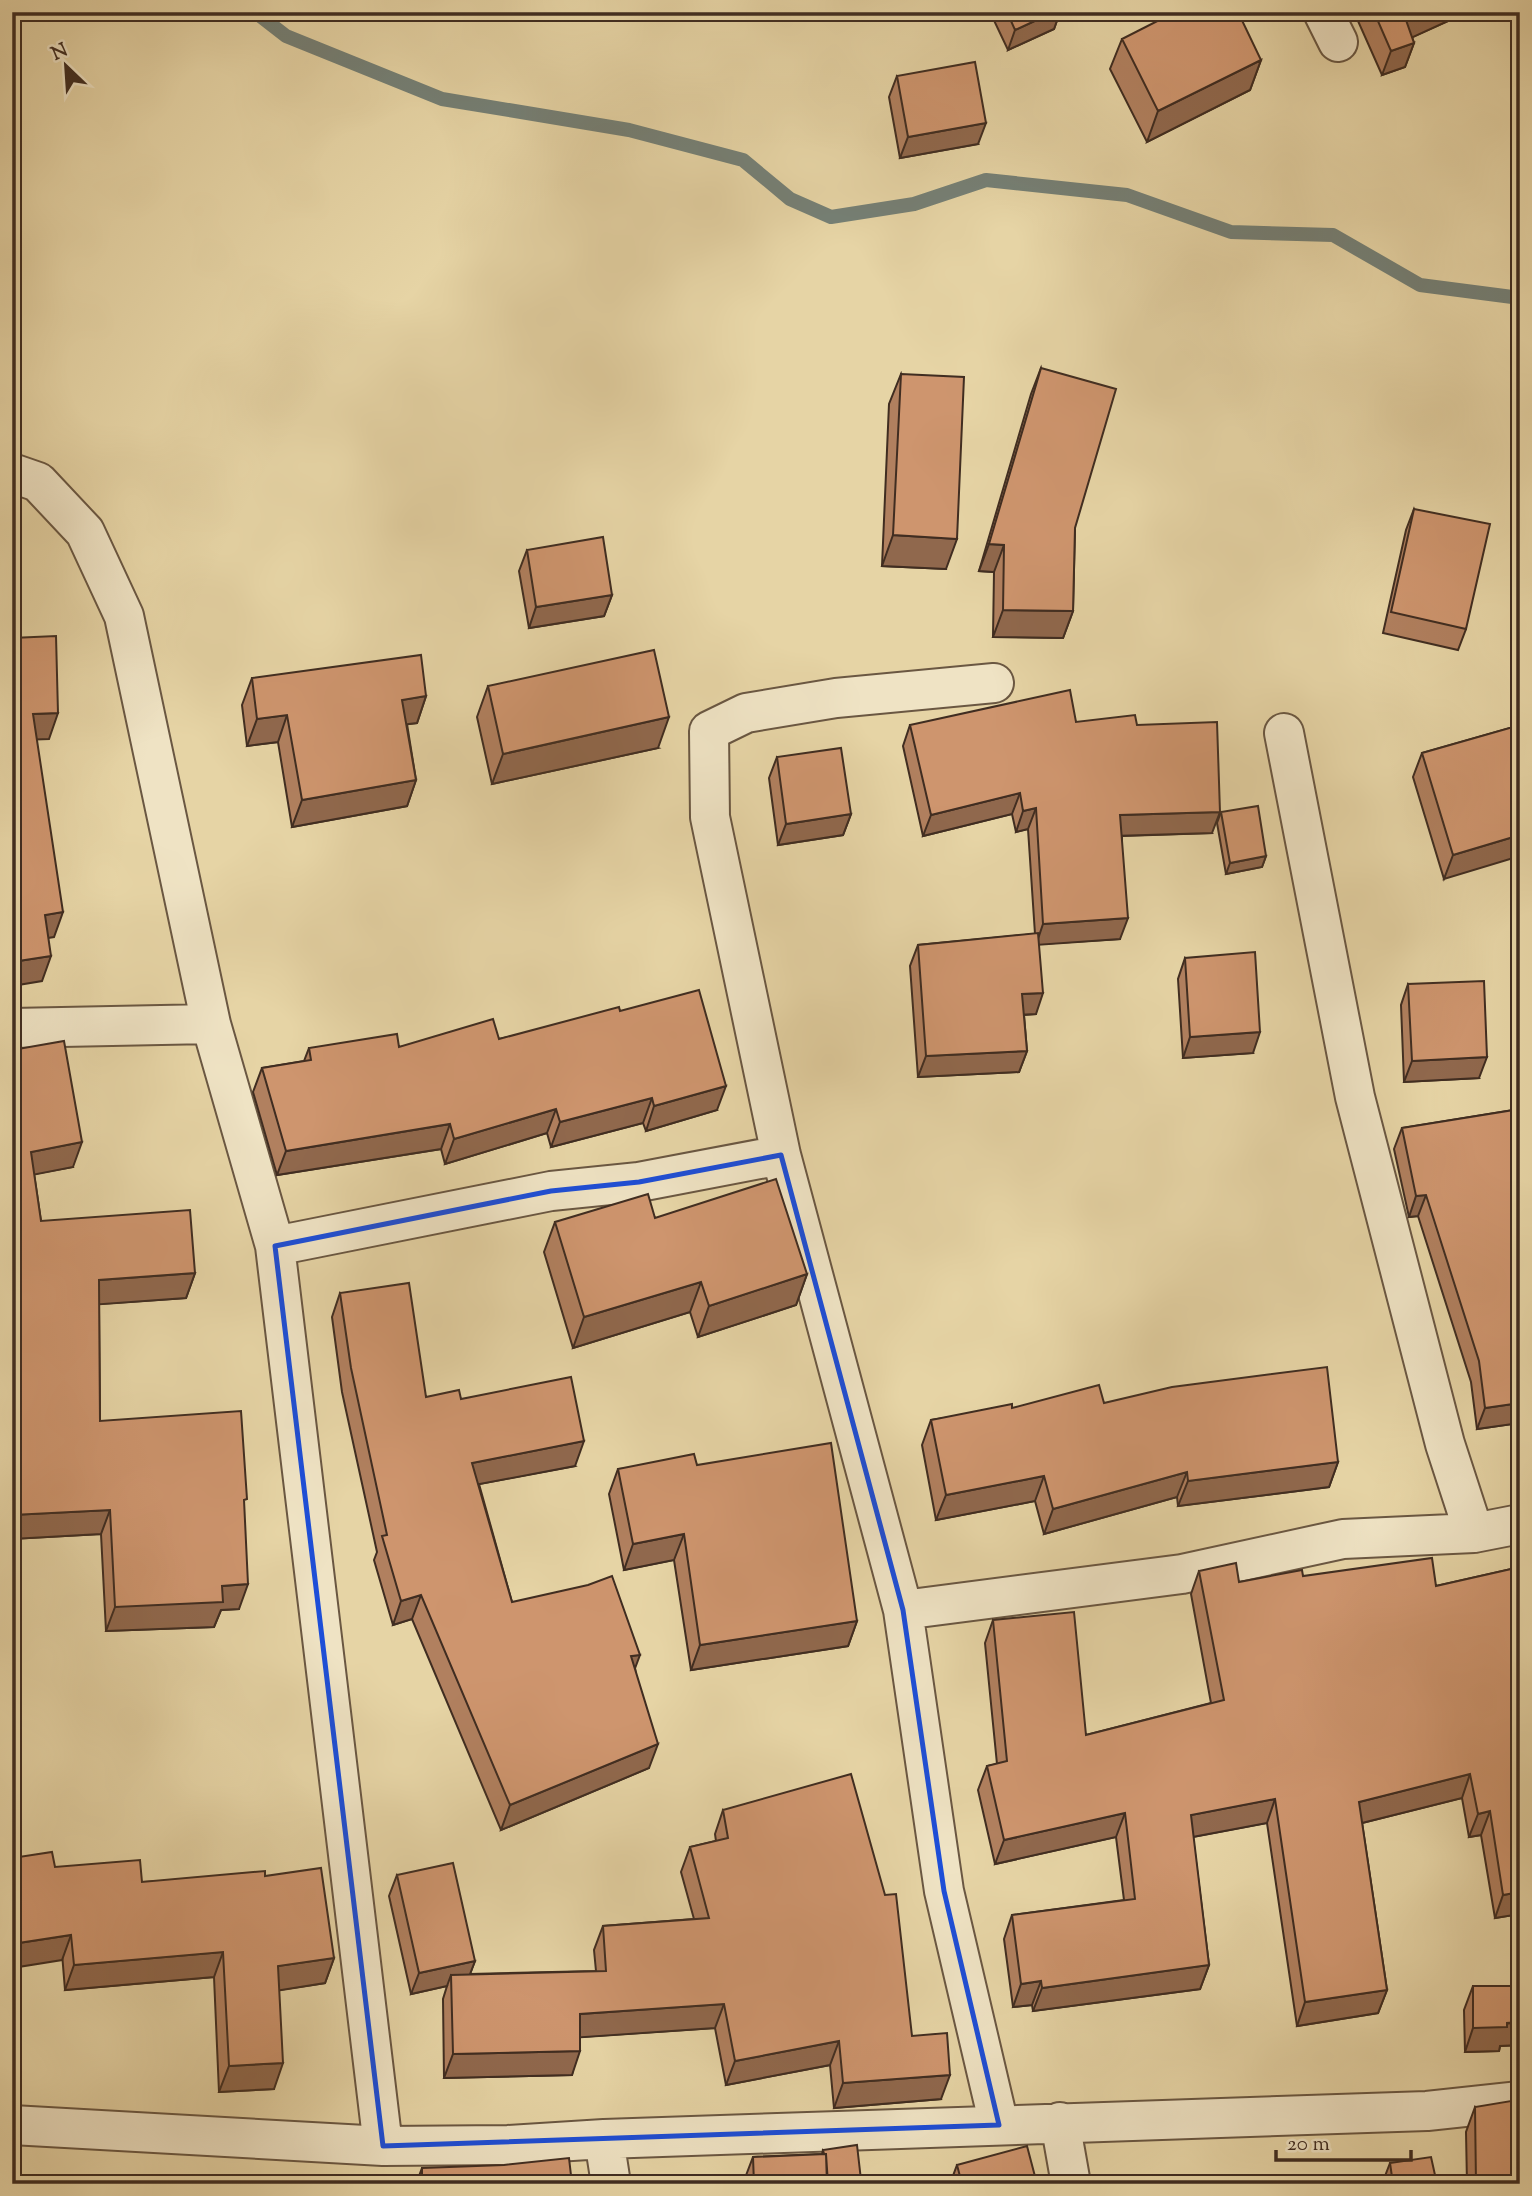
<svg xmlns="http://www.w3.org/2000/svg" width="1532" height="2196" font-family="'Sorts Mill Goudy',serif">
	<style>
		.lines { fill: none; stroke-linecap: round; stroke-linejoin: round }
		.stream { stroke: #758076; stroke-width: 14 }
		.minor-casing { stroke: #6a5742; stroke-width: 42 }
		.minor { stroke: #efe3c4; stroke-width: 38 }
		.wall { fill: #b1805f; stroke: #402d21; stroke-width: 2 }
		.shaded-wall { fill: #90684d; stroke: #402d21; stroke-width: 2 }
		.building { fill: #ce956e; stroke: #402d21; stroke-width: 2 }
		.marked { fill: none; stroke: #1d4ed8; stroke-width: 5; stroke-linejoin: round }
	</style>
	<rect width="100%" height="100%" fill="#e6d4a5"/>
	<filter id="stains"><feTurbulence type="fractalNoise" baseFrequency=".00286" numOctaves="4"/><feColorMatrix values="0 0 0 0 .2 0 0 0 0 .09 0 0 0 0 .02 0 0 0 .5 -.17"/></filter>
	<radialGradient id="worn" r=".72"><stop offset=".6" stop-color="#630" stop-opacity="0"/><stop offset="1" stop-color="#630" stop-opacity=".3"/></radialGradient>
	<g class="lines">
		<path class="stream" d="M255 12 286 36 442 99 629 130 743 160 790 199 831 217 914 204 986 180 1127 195 1231 232 1333 235 1420 285 1520 298"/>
		<g class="minor-casing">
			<path id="minor" d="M1323 12 1338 42
				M12 473 38 482 85 532 124 616 211 1024 275 1246 383 2146
				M994 683 836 698 746 713 709 731 710 817 781 1155 903 1610 944 1891 999 2125
				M1284 733 1355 1097 1445 1444 1474 1533
				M12 1028 211 1024
				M275 1246 551 1191 639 1182 781 1155
				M903 1610 1182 1574 1343 1539 1474 1533 1520 1524
				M1060 2122 1071 2184
				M12 2125 383 2146 508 2145 604 2139 611 2184
				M604 2139 1427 2111 1520 2101"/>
		</g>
		<use href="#minor" class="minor"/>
	</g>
	<path class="wall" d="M990 12H1060L1054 29 1008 50Z
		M1354 12H1451L1448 21 1412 37 1414 43 1405 67 1382 75Z
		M1122 39 1261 60 1250 90 1147 142 1110 69Z
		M897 76 978 144 900 158 889 97Z
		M1041 368 1075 528 1073 611 1063 638 993 637 994 572 979 571 1031 394Z
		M901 374 946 569 882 566 889 404Z
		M1414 509 1466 629 1458 650 1383 633 1406 530Z
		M527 550 612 595 604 616 529 628 519 571Z
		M252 678 426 696 417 723 407 724 416 780 407 806 292 827 278 742 247 746 242 705Z
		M488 686 658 748 492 784 477 717Z
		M1076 722 1137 725 1212 833 1122 836 1120 939 1039 944 1036 1014 1024 1015 1027 1051 1019 1072 918 1077 910 966 918 945 1035 934 1028 829 1016 832 1012 814 923 836 903 746 910 725Z
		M1520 725 1444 879 1413 777 1422 753Z
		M777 757 851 814 843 835 778 845 769 778Z
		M1221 812 1266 856 1262 867 1226 874 1217 823Z
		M1185 958 1253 1053 1183 1058 1178 979Z
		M1408 984 1479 1078 1404 1082 1401 1005Z
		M620 1011 717 1110 646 1131 643 1123 551 1147 547 1133 445 1164 441 1149 277 1175 253 1092 262 1068 304 1061 309 1048 399 1047 499 1039Z
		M12 1050 73 1167 34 1174 41 1221 195 1273 186 1298 99 1304 100 1421 244 1506 239 1609 221 1610 214 1627 106 1631 101 1534 12 1539Z
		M1520 1109V1423L1477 1429 1471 1382 1418 1216 1409 1217 1394 1149 1402 1128Z
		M655 1218 807 1274 796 1305 698 1337 690 1312 573 1348 544 1252 555 1222Z
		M340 1293 426 1397 461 1399 575 1466 479 1484 512 1602 635 1668 649 1768 501 1830 412 1619 393 1625 374 1560 377 1552 342 1392 332 1317Z
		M1104 1403 1338 1462 1329 1487 1178 1506 1177 1497 1044 1534 1035 1501 936 1520 922 1445 931 1420 1012 1408Z
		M697 1465 857 1621 848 1646 691 1670 674 1560 624 1570 609 1494 618 1469Z
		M1520 1567V1914L1495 1918 1481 1835 1469 1837 1462 1798 1362 1823 1387 1990 1378 2013 1297 2026 1267 1823 1193 1837 1209 1965 1200 1989 1033 2011 1032 2005 1013 2007 1004 1939 1012 1915 1124 1900 1116 1837 995 1864 978 1790 987 1766 997 1764 985 1643 993 1620 1086 1735 1211 1703 1191 1594 1199 1571 1239 1582 1303 1576 1436 1586Z
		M723 1810 912 2036 941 2099 834 2108 830 2065 726 2085 715 2028 580 2037 572 2075 444 2078 443 1999 447 1986 411 1994 389 1896 397 1875 475 1961 470 1974 596 1971 594 1950 603 1926 694 1919 681 1872 690 1847 716 1841 715 1834Z
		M55 1867 142 1882 265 1876 334 1958 325 1983 279 1990 274 2089 219 2092 214 1977 65 1990Z
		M1473 1986H1520V2045L1500 2046 1499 2051 1465 2052 1464 2010Z
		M1475 2107 1520 2184H1467L1466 2132Z
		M823 2150 861 2180 860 2184H746L745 2178 753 2157 822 2154Z
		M1390 2163 1437 2184H1382Z
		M957 2165 1037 2184H950Z
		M422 2168 572 2184H416Z"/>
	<path class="shaded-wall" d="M1054 12H1060L1054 29 1008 50 1015 30Z
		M1423 12H1451L1448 21 1398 44 1406 20Z
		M1414 43 1405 67 1382 75 1391 51Z
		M1261 60 1250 90 1147 142 1158 111Z
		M986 123 978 144 900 158 908 137Z
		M893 535 957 539 946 569 882 566Z
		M989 544 1004 545 994 572 979 571Z
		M612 595 604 616 529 628 536 607Z
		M1003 610 1073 611 1063 638 993 637Z
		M426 696 417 723 393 726 402 700Z
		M58 713 49 739 23 740 33 714Z
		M287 715 278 742 247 746 257 719Z
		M669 717 658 748 492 784 503 754Z
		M416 780 407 806 292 827 302 800Z
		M1020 793 1012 814 923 836 931 815Z
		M1036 808 1028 829 1016 832 1023 811Z
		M1220 812 1212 833 1113 836 1120 815Z
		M851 814 843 835 778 845 786 824Z
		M1520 835V856L1444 879 1453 855Z
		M1266 856 1262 867 1226 874 1230 863Z
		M63 912 54 937 35 940 45 915Z
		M1128 918 1120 939 1036 945 1043 924Z
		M51 956 42 981 12 986V962Z
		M1043 993 1036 1014 1014 1015 1022 994Z
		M1260 1032 1253 1053 1183 1058 1190 1037Z
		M1027 1051 1019 1072 918 1077 926 1056Z
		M1487 1057 1479 1078 1404 1082 1412 1061Z
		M726 1086 717 1110 646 1131 654 1106Z
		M652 1098 643 1123 551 1147 560 1122Z
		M556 1109 547 1133 445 1164 454 1139Z
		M450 1124 441 1149 277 1175 286 1151Z
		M82 1142 73 1167 22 1177 31 1152Z
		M1426 1195 1418 1216 1409 1217 1416 1196Z
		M195 1273 186 1298 90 1305 99 1280Z
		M807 1274 796 1305 698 1337 709 1306Z
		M701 1282 690 1312 573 1348 584 1317Z
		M1520 1403V1423L1477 1429 1485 1408Z
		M584 1441 575 1466 464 1487 472 1463Z
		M1338 1462 1329 1487 1178 1506 1188 1481Z
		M1187 1472 1177 1497 1044 1534 1053 1509Z
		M1044 1476 1035 1501 936 1520 946 1495Z
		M110 1510 101 1534 12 1539V1515Z
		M684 1534 674 1560 624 1570 633 1544Z
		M248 1584 239 1609 221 1610 214 1627 106 1631 115 1607 222 1586Z
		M421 1595 412 1619 393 1625 401 1601Z
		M857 1621 848 1646 691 1670 700 1645Z
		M640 1655 631 1679V1656Z
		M658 1744 649 1768 501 1830 510 1805Z
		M1470 1774 1462 1798 1350 1826 1359 1802Z
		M1275 1799 1267 1823 1182 1839 1191 1815Z
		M1490 1811 1481 1835 1469 1837 1478 1814Z
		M1125 1813 1116 1837 995 1864 1004 1840Z
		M1520 1892V1914L1495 1918 1503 1895Z
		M71 1935 62 1960 12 1968V1944Z
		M223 1952 214 1977 65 1990 74 1965Z
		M334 1958 325 1983 269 1992 278 1966Z
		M475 1961 467 1982 451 1975 447 1986 411 1994 419 1973Z
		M1209 1965 1200 1989 1033 2011 1042 1988Z
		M1041 1981 1032 2005 1013 2007 1021 1984Z
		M1387 1990 1378 2013 1297 2026 1305 2002Z
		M724 2004 715 2028 571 2038 580 2014Z
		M1520 2022V2045L1500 2046 1499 2051 1465 2052 1473 2028Z
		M839 2041 830 2065 726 2085 735 2061Z
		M580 2051 572 2075 444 2078 453 2054Z
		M283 2063 274 2089 219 2092 229 2066Z
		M950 2075 941 2099 834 2108 843 2083Z
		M861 2180 860 2184H837Z"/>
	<path class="building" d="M1007 12H1054L1015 30Z
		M1175 12H1238L1261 60 1158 111 1122 39Z
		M1374 12H1423L1406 20 1414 43 1391 51Z
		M975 62 986 123 908 137 897 76Z
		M1041 368 1116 389 1075 528 1073 611 1003 610 1004 545 989 544Z
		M901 374 964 377 957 539 893 535Z
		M1414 509 1490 524 1466 629 1391 612Z
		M603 537 612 595 536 607 527 550Z
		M56 636 58 713 33 714 63 912 45 915 51 956 12 962V638Z
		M654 650 669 717 503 754 488 686Z
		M421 655 426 696 402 700 416 780 302 800 287 715 257 719 252 678Z
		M1070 690 1076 722 1135 715 1137 725 1217 722 1220 812 1120 815 1128 918 1043 924 1036 808 1023 811 1020 793 931 815 910 725Z
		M1520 725V835L1453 855 1422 753Z
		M841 748 851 814 786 824 777 757Z
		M1258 806 1266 856 1230 863 1221 812Z
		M1038 933 1043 993 1022 994 1027 1051 926 1056 918 945Z
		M1255 952 1260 1032 1190 1037 1185 958Z
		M1484 981 1487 1057 1412 1061 1408 984Z
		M699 990 726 1086 654 1106 652 1098 560 1122 556 1109 454 1139 450 1124 286 1151 262 1068 311 1060 309 1048 397 1034 399 1047 493 1019 499 1039 619 1007 620 1011Z
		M64 1041 82 1142 31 1152 41 1221 190 1210 195 1273 99 1280 100 1421 241 1411 247 1499 244 1500 248 1584 222 1586 223 1602 115 1607 110 1510 12 1515V1050Z
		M1520 1109V1403L1485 1408 1479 1361 1426 1195 1416 1196 1402 1128Z
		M776 1179 807 1274 709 1306 701 1282 584 1317 555 1222 648 1194 655 1218Z
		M409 1283 426 1397 459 1390 461 1399 571 1377 584 1441 472 1463 512 1602 588 1585 612 1576 640 1655 631 1656 658 1744 510 1805 421 1595 401 1601 382 1536 387 1535 351 1368 340 1293Z
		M1327 1367 1338 1462 1188 1481 1187 1472 1053 1509 1044 1476 946 1495 931 1420 1012 1404V1408L1099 1385 1104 1403 1172 1387Z
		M831 1443 857 1621 700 1645 684 1534 633 1544 618 1469 694 1454 697 1465Z
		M1432 1558 1436 1586 1520 1567V1892L1503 1895 1490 1811 1478 1814 1470 1774 1359 1802 1387 1990 1305 2002 1275 1799 1191 1815 1209 1965 1042 1988 1041 1981 1021 1984 1012 1915 1135 1899 1125 1813 1004 1840 987 1766 1007 1761 993 1620 1074 1612 1086 1735 1224 1700 1199 1571 1236 1563 1239 1582 1302 1570 1303 1576Z
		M12 1649H13V1734H12Z
		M851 1774 885 1895 896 1894 912 2036 947 2033 950 2075 843 2083 839 2041 735 2061 724 2004 580 2014V2051L453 2054 451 1975 606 1971 603 1926 709 1918 690 1847 728 1838 723 1810Z
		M52 1852 55 1867 140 1860 142 1882 265 1871V1876L321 1868 334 1958 278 1966 283 2063 229 2066 223 1952 74 1965 71 1935 12 1944V1858Z
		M453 1863 475 1961 419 1973 397 1875Z
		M1473 1986H1520V2022L1507 2023V2027L1473 2028Z
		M1511 2101 1520 2125V2184H1476L1475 2107Z
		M857 2145 861 2180 837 2184H828L826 2154H824L823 2150Z
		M1027 2146 1037 2184H962L957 2165Z
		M826 2154 827 2184H754L753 2157Z
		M1431 2157 1437 2184H1393L1390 2163Z
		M569 2158 572 2184H422V2168L504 2165Z
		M81 2177 174 2178 173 2184H81Z"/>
	<path class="marked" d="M781 1155 903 1610 944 1891 999 2125 383 2146 275 1246 551 1191 639 1182Z"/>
	<rect width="1532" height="2196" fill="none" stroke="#e6d4a5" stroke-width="42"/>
	<rect x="14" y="14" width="1504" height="2168" fill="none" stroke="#402d21" stroke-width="3.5"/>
	<rect x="21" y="21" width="1490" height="2154" fill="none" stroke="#402d21" stroke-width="2"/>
	<g transform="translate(66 66) rotate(335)" stroke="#efe3c4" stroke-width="5" paint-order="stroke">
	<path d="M0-5L12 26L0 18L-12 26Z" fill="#402d21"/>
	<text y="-10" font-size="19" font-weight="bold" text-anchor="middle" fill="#402d21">N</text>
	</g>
	<path d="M1276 2150v10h135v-10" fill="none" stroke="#402d21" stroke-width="3.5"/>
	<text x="1287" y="2150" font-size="21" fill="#402d21" stroke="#efe3c4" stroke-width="5" paint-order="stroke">20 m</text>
	<rect width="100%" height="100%" filter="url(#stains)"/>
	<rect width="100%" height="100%" fill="url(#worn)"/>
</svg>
